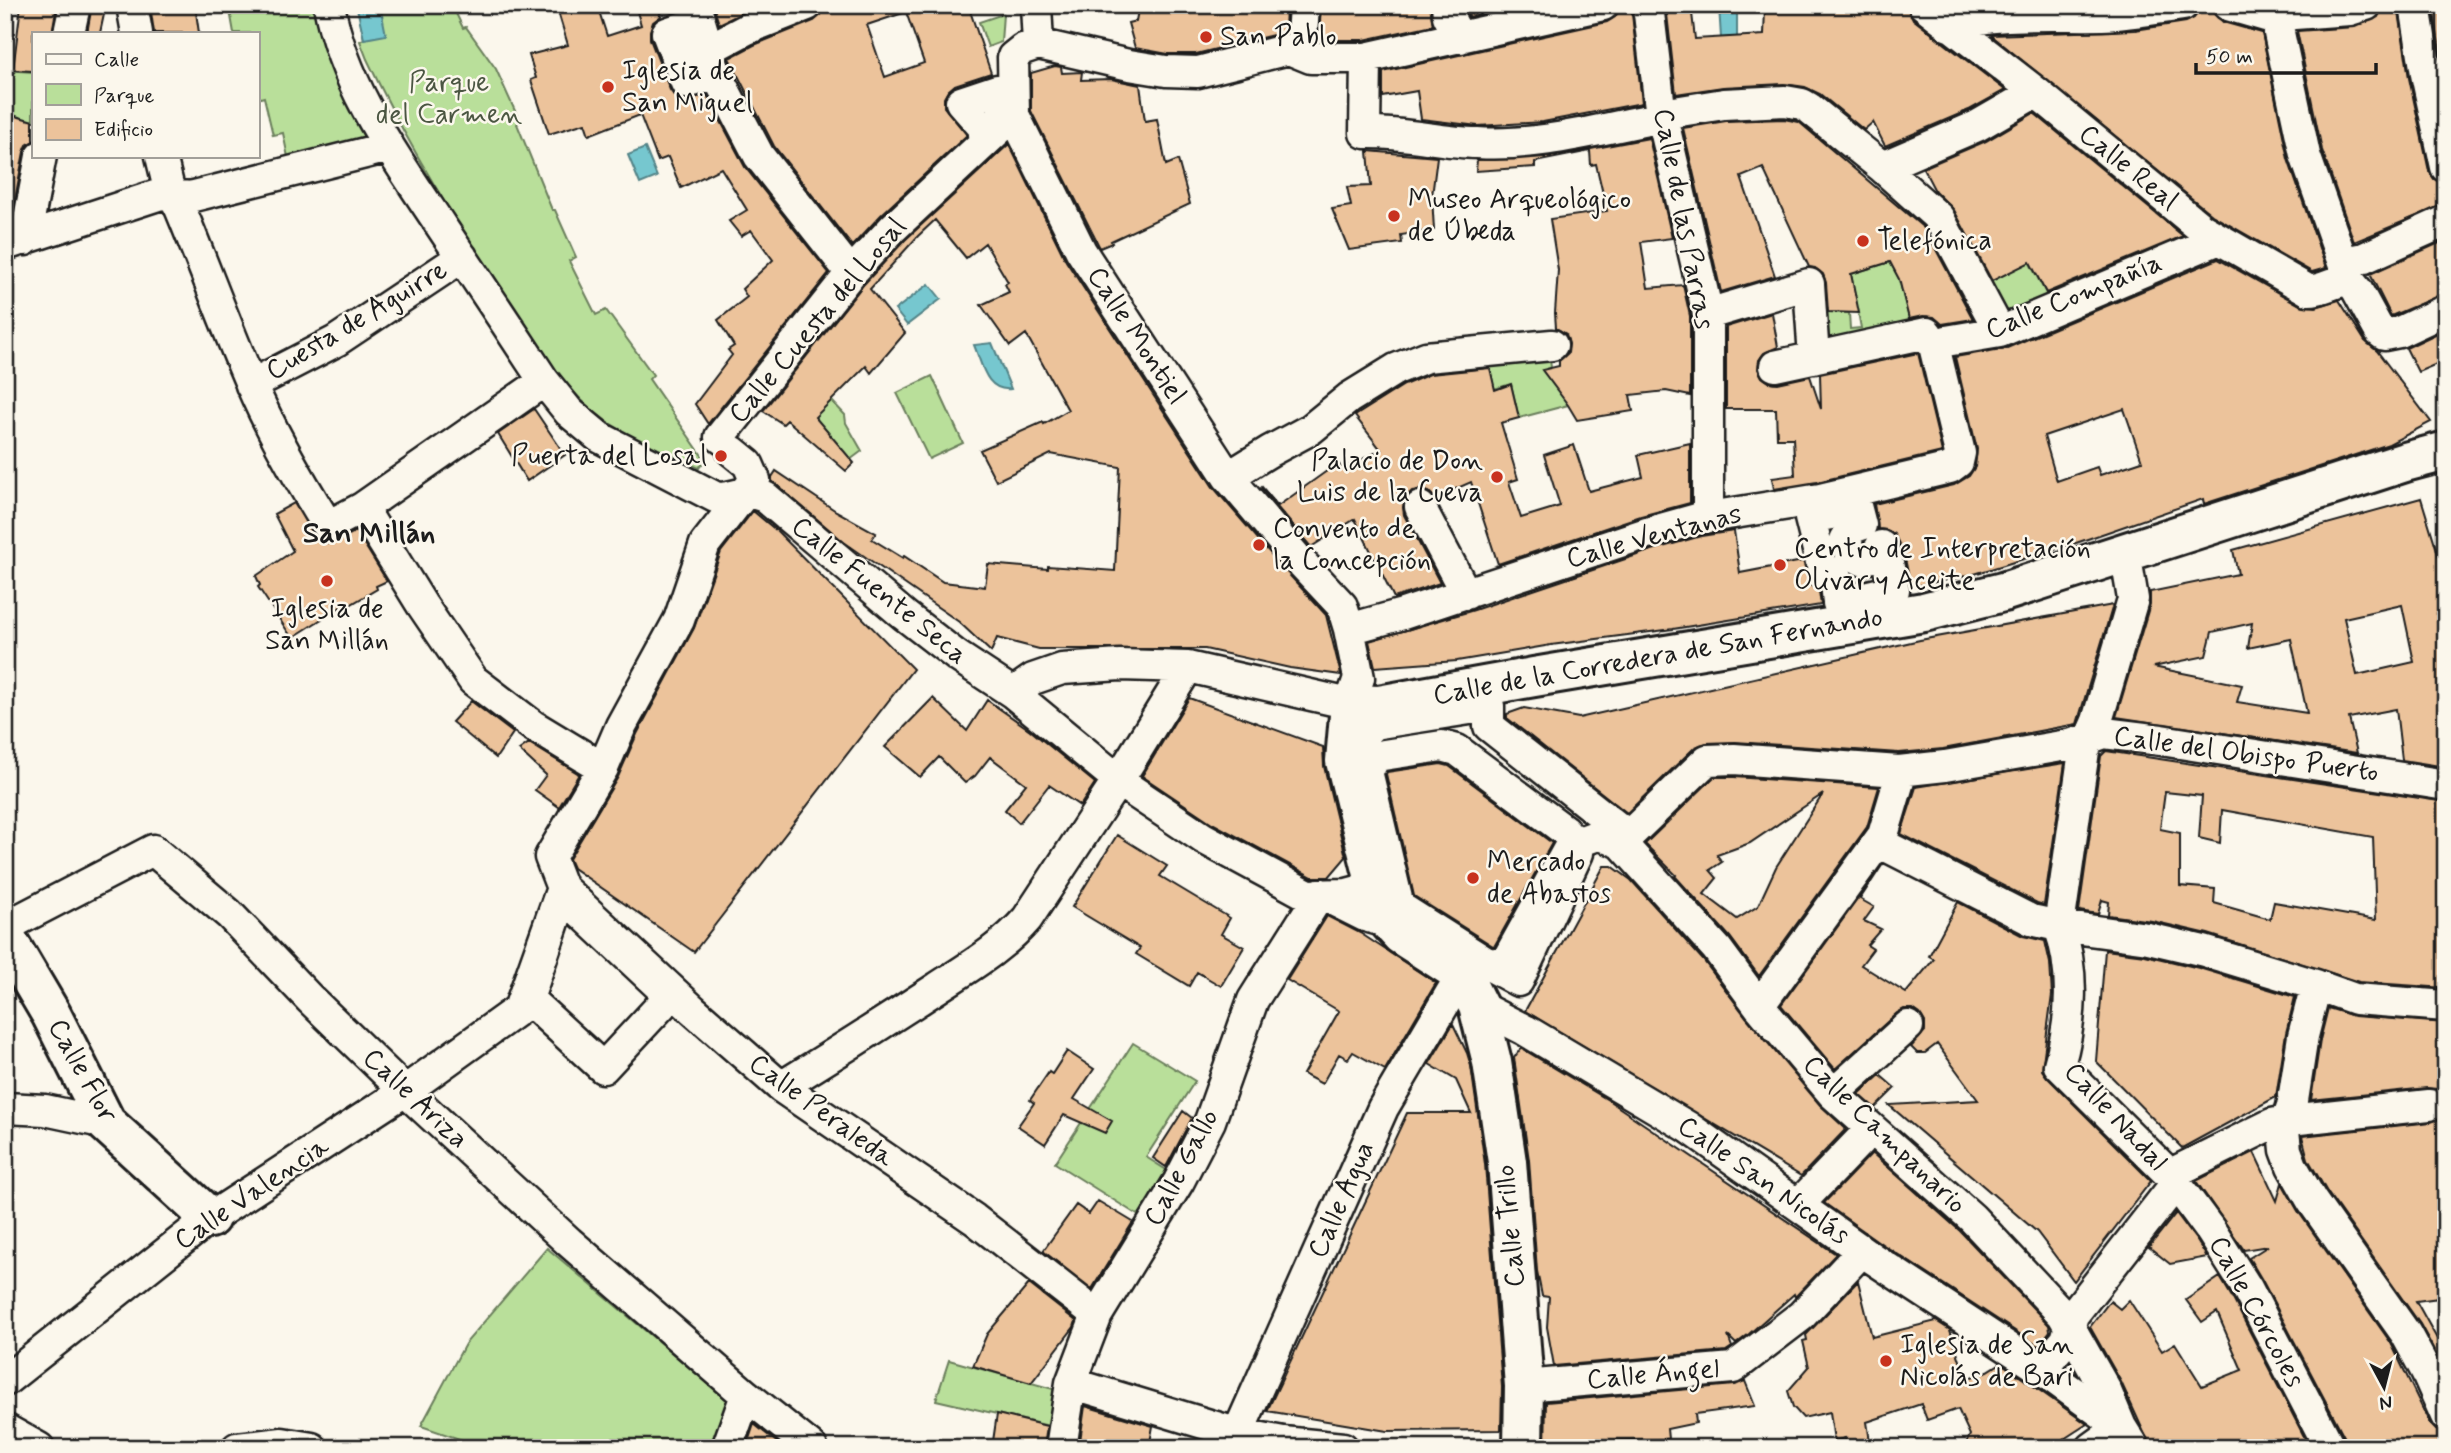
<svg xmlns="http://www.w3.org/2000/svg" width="2451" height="1453" font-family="Mynerve,sans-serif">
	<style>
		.green { fill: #b9df9a; stroke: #6a7e5b; stroke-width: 2 }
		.water { fill: #76c7cf; stroke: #528387; stroke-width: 2 }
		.building { fill: #ecc39b; stroke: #1c1c1c; stroke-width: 2; fill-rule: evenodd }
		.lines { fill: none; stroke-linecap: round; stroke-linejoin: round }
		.street-casing { stroke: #1c1c1c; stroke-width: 35 }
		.secondary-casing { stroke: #1c1c1c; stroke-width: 44 }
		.street { stroke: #fbf7ec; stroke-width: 30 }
		.secondary { stroke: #fbf7ec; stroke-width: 38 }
		.poi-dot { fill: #c8321e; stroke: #fbf7ec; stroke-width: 2.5 }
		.labels { text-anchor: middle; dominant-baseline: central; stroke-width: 5; stroke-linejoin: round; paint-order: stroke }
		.poi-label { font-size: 28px; fill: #1c1c1c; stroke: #fbf7ec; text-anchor: start }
		.park-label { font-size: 28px; fill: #4b5642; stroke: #fbf7ec }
		.street-label { font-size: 28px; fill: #1c1c1c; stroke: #fbf7ec }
		.neighbourhood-label { font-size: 30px; font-weight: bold; fill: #1c1c1c; stroke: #fbf7ec }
	</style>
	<rect width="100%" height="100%" fill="#fbf7ec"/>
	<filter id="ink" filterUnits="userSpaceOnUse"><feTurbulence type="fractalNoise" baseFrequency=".0143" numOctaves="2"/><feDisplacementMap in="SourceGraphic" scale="14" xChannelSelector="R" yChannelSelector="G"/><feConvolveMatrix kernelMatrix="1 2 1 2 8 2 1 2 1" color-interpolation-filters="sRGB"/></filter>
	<g filter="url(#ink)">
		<path class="green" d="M229 5H314L328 61 370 145 289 162 283 133 273 135 264 97 257 99V33H234Z
			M352 5H452L463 28 466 27 496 69 520 122 517 124 552 210H555L576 257 569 261 596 315 606 310 653 375 649 379 705 460 699 468C665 451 625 437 596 413 561 385 528 332 504 295 453 219 406 142 367 59L360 41 364 39 358 8Z
			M1003 14 1001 42 988 47 979 22Z
			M5 70 33 72V121L5 113Z
			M2024 252 2051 303 2006 325 1985 284 1998 277Z
			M1890 262 1899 279 1912 330 1838 348 1820 337 1819 311 1849 313 1850 329 1861 328 1851 274Z
			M1549 349 1551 368 1547 369 1568 405 1519 418 1511 384 1494 389 1487 354Z
			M791 357 845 415 846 423 862 451 850 460 776 379Z
			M932 376 963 443 929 459 897 393Z
			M1133 1043 1195 1081 1146 1157 1168 1171 1139 1216 1055 1163Z
			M547 1248 729 1401 712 1448H486L421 1426 465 1344Z
			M949 1360 1064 1392 1058 1428 936 1400Z"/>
		<path class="water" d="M380 5 386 35 364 39 357 8Z
			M1719 6H1737V37L1721 38Z
			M645 148 657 177 640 184 628 155Z
			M929 284 941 299 907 325 895 310Z
			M992 343 1011 389C986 392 982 364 974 345Z"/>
		<path class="building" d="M21 5H57L52 33H33V71L13 70Z
			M92 5H106L100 33H87Z
			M150 5H195L199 33H154Z
			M556 5H597L607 36 641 25 635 5H657L661 16 653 22 650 31V39L670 90 675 97 683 100 707 95 745 167 829 273 708 424 695 404 732 355 728 350 734 346 718 320 747 297 742 289 773 260 751 230 741 236 729 221 747 210 721 168 681 188 668 157 658 161 640 115 589 135 585 123 549 134 531 80 536 78 529 55 568 45Z
			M713 5H759L719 24Z
			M824 5H968L991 73 955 85 948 91 944 98V107L967 135 881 215 852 246 774 146 729 58 754 45 814 21 821 15ZM906 12 924 63 885 77 867 25Z
			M1139 5H1286L1285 32 1196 54H1168L1135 48 1128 23 1136 21Z
			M1321 5H1430L1433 25 1364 40H1319Z
			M1465 5H1522L1469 17Z
			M1620 5H1631L1642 103 1543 122 1478 126 1421 119 1417 91 1383 97V72L1607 22 1615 17Z
			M1666 5H1691L1695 39 1764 35 1765 9 1776 5H1907L1913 19 2005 90 1969 110 1885 146 1873 122 1864 130 1820 94 1805 87 1784 84 1723 87 1676 94Z
			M2383 5H2398L2409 78 2429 171 2434 179 2446 184V204L2354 242 2322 150 2297 31 2355 27 2378 17Z
			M2433 5H2446V83L2443 71Z
			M2200 10 2213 12 2223 22 2262 33 2288 159 2326 268 2312 272 2212 215 1991 35 2135 30 2186 22 2194 18Z
			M1055 66 1061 67 1062 73 1082 72 1081 80 1111 79 1140 85 1145 121 1157 119 1166 165 1178 160 1190 204 1111 241 1112 243 1100 248 1031 111V73Z
			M5 113 33 121V141L27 145 24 152 10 225 5 227Z
			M2034 113 2183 236 2046 293 2030 262 1992 281 1954 210 1935 191 1923 168 1986 141Z
			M1784 119 1799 122 1925 229 1973 319 1942 324 1934 317 1923 316 1909 319 1899 279 1890 262 1851 274 1859 313 1828 312 1826 283 1823 274 1815 268 1809 267 1763 168 1741 177 1775 276 1721 292 1683 128 1726 121Z
			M1649 138 1672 238 1641 242 1648 288 1683 285 1690 316V396L1666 391 1630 395 1633 411 1577 420 1568 405 1542 370 1559 366V361L1568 353 1569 344 1566 334 1556 328 1555 313 1558 270 1550 219 1607 211 1596 164 1591 165 1590 151 1535 162V167L1476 171 1477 160 1548 157Z
			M1009 144 1066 261 1213 487 1283 568 1326 615 1341 675 1290 668 1205 649H1039L997 638 991 652 959 622 844 542 772 481V477L776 471 836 511 876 533 872 539 903 558 904 556 943 582 985 587 988 564 1048 569V566L1115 571 1120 467 1051 454 996 481 980 450 1043 422 1044 424 1068 410 1026 334 1010 346 981 305 1009 292 1005 284 1008 282 985 243 966 258 935 220 918 236 870 289 905 333 871 373 866 366 815 417 854 463 846 471 787 420 783 424 763 411 864 284 905 240Z
			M1368 151 1437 157 1432 196 1434 230 1401 235 1402 243 1349 250 1332 209 1351 206 1347 187 1371 186Z
			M2446 240V293L2391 316 2370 274Z
			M2218 259 2300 305 2316 307 2339 300 2365 341 2377 351 2431 422 2389 444 2204 504 2203 499 2076 543 1971 575 1911 587 1904 554 1894 534 1887 530 1878 529 1874 504 1954 485 1969 476 1975 467 1977 449 1955 357 2007 348ZM2124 409 2142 461 2100 475 2097 467 2057 481 2044 436Z
			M1772 313 1778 347 1764 353 1759 360 1758 369 1762 377 1769 382 1778 383 1810 376 1821 409 1820 374 1918 353 1942 452 1817 482 1774 489 1772 478 1795 475 1793 438H1777L1776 409H1726V327Z
			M2446 329V360L2418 372 2406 348Z
			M1490 368 1495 390 1511 384 1519 418 1501 423 1518 479 1509 482 1521 518 1560 506 1544 455 1574 445 1589 491 1643 477 1638 455 1690 443V503L1641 516 1498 564 1471 482 1435 498 1429 492 1420 490 1412 491 1405 498 1403 507 1404 515 1440 583 1394 598 1355 519 1311 547 1261 488 1262 487 1278 506 1338 463 1343 469 1381 450 1355 416 1404 385 1430 374Z
			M534 409 565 455 527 481 498 434Z
			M2421 498 2446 580V767L2402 760 2396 709 2349 718 2357 753 2116 717 2150 604V592L2238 574 2233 550ZM2402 605 2414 662 2357 675 2344 618ZM2252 623 2248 648 2291 639 2307 713 2237 702 2242 685 2153 667 2206 656 2212 632Z
			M294 503 313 535 320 541 327 543 336 542 356 531 387 581 376 586 377 589 343 609 342 606 292 638 258 587 260 585 256 576 293 551 274 514Z
			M753 511 777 531 913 669 694 952 573 868 569 859 618 777 637 734 694 628 721 552Z
			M1734 531 1740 573 1803 561 1811 585 1819 591 1821 605 1673 629 1551 645 1457 661 1375 667 1369 641 1474 610 1652 550 1701 536Z
			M2113 605 2077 724 1943 749 1899 753 1735 742 1706 743 1695 747 1627 813 1507 718V714L1524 708 1579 718 1920 640Z
			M933 698 967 731 987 700 1030 730 1095 783 1080 806 1049 785 1019 823 1005 810 1026 784 990 757 975 776 965 783 939 757 920 777 885 747Z
			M1189 698 1323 747 1324 766 1346 857 1329 877H1312L1212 823 1142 776Z
			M471 701 513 733 496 758 452 722Z
			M529 743 579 774 559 807 535 790 546 775 519 750Z
			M2106 751 2446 802V988L2359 982 2208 934 2152 921 2108 915 2109 902 2102 900 2098 914 2079 911 2101 756ZM2165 792 2202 796 2199 838 2220 843 2222 810 2373 837 2376 920 2274 902 2270 919 2214 903 2215 889 2180 886V833L2160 829Z
			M2065 763 2044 905 2037 903 1901 834 1916 787Z
			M1441 764 1449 766 1552 843 1495 945 1493 946 1414 896 1386 774 1387 772Z
			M1714 777H1734L1879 787 1867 827 1759 976 1730 937 1675 876 1676 875 1645 844ZM1823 794 1776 867 1758 906 1737 919 1704 894 1717 878 1710 870 1722 862 1717 855 1750 843Z
			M1117 835 1167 866 1160 876 1230 918 1221 934 1244 947 1221 986 1197 972 1189 986 1136 954 1140 948 1072 907Z
			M1883 864 1860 899 1874 907 1864 921 1881 929 1867 945 1873 949 1861 965 1906 993 1934 959 1929 956 1958 902 2023 936 2045 941 2050 963 2052 995 2042 1070 2047 1077 2151 1181 2074 1281 2037 1232 1889 1105 1978 1100 1937 1044 1925 1053H1917L1911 1047 1925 1031V1022L1920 1014 1913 1009H1904L1897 1013 1835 1069 1781 1005Z
			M1604 866H1612L1631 880 1703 960 1746 1017 1820 1105 1846 1129 1801 1176 1525 1011Z
			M1327 916 1360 933 1436 983 1385 1070 1353 1052 1348 1059 1339 1054 1322 1084 1303 1074 1339 1011 1287 980Z
			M2105 950 2145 955 2199 968 2295 997 2286 1033 2276 1097 2182 1148 2096 1061Z
			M2328 1008 2354 1016 2446 1023V1101L2443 1094 2437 1089 2427 1088 2311 1100 2320 1040Z
			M1453 1024 1467 1053 1471 1066 1485 1164 1502 1387 1501 1430 1387 1431 1267 1411 1407 1113H1471L1456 1080 1429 1064Z
			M1521 1048 1608 1100 1836 1254 1795 1297 1794 1294 1749 1334 1736 1344 1728 1336 1732 1347 1726 1351 1554 1366 1547 1327 1549 1297 1542 1296 1537 1271 1529 1160 1514 1058Z
			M1067 1051 1094 1069 1074 1099 1112 1121 1105 1133 1064 1115 1045 1144 1018 1126 1034 1103 1030 1100 1049 1072 1052 1074Z
			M1880 1075 1895 1088 1875 1108 1859 1094Z
			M2446 1108V1297L2416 1301 2446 1355V1372L2420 1324 2327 1192 2308 1159 2302 1136 2431 1122 2440 1119Z
			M1183 1111 1192 1118 1166 1167 1153 1158Z
			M2254 1152 2277 1201 2282 1183 2298 1211 2391 1343 2430 1424 2436 1430 2446 1433V1448H2347L2346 1440 2262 1280 2249 1258 2268 1246 2244 1250 2196 1181Z
			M1872 1153 1960 1231 2049 1325 2050 1331 2038 1346 1882 1244 1824 1203Z
			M1098 1201 1133 1222 1092 1289 1043 1251 1076 1205 1089 1214Z
			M2176 1213 2197 1241 2207 1257 2170 1264 2149 1247Z
			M2220 1277 2232 1297 2310 1448H2151L2121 1382 2090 1327 2110 1301 2120 1309 2129 1300 2162 1351 2175 1343 2202 1386 2242 1370 2217 1312 2202 1322 2186 1300Z
			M1858 1281 1872 1337 1936 1321 1950 1330 1966 1379 1988 1371 2001 1363 2087 1424 2050 1448H1964L1970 1435 1958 1409 1927 1420 1921 1404 1867 1422 1871 1448H1846L1845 1438 1834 1441 1830 1412 1803 1418 1793 1407 1788 1391 1809 1367 1803 1341 1807 1340 1806 1335Z
			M1029 1284 1076 1321 1074 1327 1031 1383 973 1366 987 1334Z
			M1745 1381 1755 1406 1695 1414 1696 1423 1667 1429 1668 1439 1591 1441 1590 1448H1545L1546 1402 1734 1385Z
			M1085 1406 1153 1426 1149 1448H1079Z
			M997 1414 1047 1426 1044 1448H992Z
			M754 1424 784 1448H746Z"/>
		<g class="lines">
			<g class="street-casing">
				<path id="street" d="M132 5 137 33
					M329 5C344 88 396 158 441 226 476 278 510 329 544 381L569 412 599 437 715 497 723 498 749 492 765 497 904 615 957 656 1013 693 1127 787 1203 838 1308 895 1347 894 1362 890 1370 879 1372 870
					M695 5 715 72 759 156 851 273
					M1447 5 1448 16 1460 38
					M1648 5 1660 108 1708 314V516
					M1924 5 2036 92 2202 229 2308 290C2322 291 2334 281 2349 280
					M2228 5 2266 16 2350 10 2366 5
					M2415 5 2426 74 2446 167
					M2280 15 2279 33 2305 155 2349 280 2357 290 2380 332 2384 335 2399 332 2446 310
					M693 24 713 75 686 83 667 33Z
					M1949 26C1998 11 2052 16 2102 15 2129 14 2156 9 2183 5
					M69 33 75 5
					M1038 44 1129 65 1166 71 1198 72 1289 49 1311 58H1366L1603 5
					M709 49 747 29 807 5
					M1301 54 1304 5
					M1366 58 1365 133C1404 132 1439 142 1477 143 1538 147 1599 129 1658 118L1668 113 1724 104 1785 101 1802 104 1809 108 1882 167 1939 218 2000 332
					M997 90 1007 111 984 135V128L961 102Z
					M161 156 168 185 180 208C204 266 226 326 251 384 272 433 300 481 328 526L362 508 544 381
					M1882 167 1977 126 2036 92
					M25 240 41 156
					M5 245 161 194 190 197 389 147
					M2343 262 2364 258 2446 221
					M1708 314 1809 284 1814 358
					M1934 346 1946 341 2000 332 2217 240
					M251 385 336 341 462 257
					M724 440 720 437 851 273 893 228 1014 115
					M732 451 748 464 755 480 705 544 679 620 621 726 603 768 550 857 562 888 693 1010 781 1087 974 1219 1097 1315
					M1228 477 1270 451 1311 429 1349 398 1396 369 1426 357 1552 345
					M1854 498 1861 525 1852 528 1845 540 1851 554 1862 560 1875 556 1881 546 1884 560 1887 559 1894 590 1838 603 1835 572 1824 574 1810 518 1836 513 1835 505Z
					M1420 507 1466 594
					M362 508 422 605 473 680 532 725 603 768
					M2125 552 2133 599 2097 721 2084 751 2059 926C2075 970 2072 1021 2059 1065L2169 1174 2211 1231 2247 1288 2330 1448
					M1349 629 1403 614 1647 533 1697 519 1820 499 1950 468 1958 462 1960 453 1934 346 1927 333 1775 366
					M1013 693 1033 679 1062 669 1120 665 1188 667 1350 704 1359 678 1349 629 1342 606 1296 557 1228 477 1081 251 1014 115 1013 57 1023 49 1038 44 1036 5
					M1489 706V726L1625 833 1598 835 1576 843 1564 830 1457 750 1442 746 1377 756 1367 771 1399 907 1490 965 1507 960 1569 848 1578 853 1518 981 1393 912 1355 758 1365 732 1374 724Z
					M1598 834 1621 843 1717 949 1759 1006 1833 1094 1972 1218 2063 1315 2106 1391 2121 1427 2134 1448
					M1878 842 2031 920 2059 926 2148 938 2204 951 2316 985 2355 999 2446 1006
					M1621 843 1707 760 1734 759 1899 771 1945 766 2073 744 2104 733 2161 740 2446 785
					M1323 895 1365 916 1390 923
					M571 903 670 996 603 1068 528 999 560 904Z
					M5 927 153 850 229 914 310 999 405 1091 569 1242 746 1395 812 1448
					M2316 985 2303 1036 2292 1107 2284 1130 2286 1150 2292 1166 2312 1201 2406 1334 2426 1371 2446 1416
					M1478 1006 1525 1030 1688 1127 1872 1258 2041 1369
					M1759 1006 1883 835 1899 781V771
					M781 1087C833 1055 885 1022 937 988 969 967 1002 948 1027 919L1119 779 1188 667
					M1833 1094 1908 1026
					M5 1108 45 1110 106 1123
					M2299 1119 2429 1105
					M1798 1205 1871 1129
					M5 1381 210 1218 405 1091 519 1009 562 888
					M1071 1383 1236 1433 1283 1442 1343 1448
					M1524 1386 1733 1368 1801 1316 1862 1251
					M5 1429 39 1448
					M1236 1433 1241 1426 1383 1108 1462 974
					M237 1448 282 1443 312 1448
					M727 1448 746 1395
					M1061 1448 1071 1383 1097 1315 1179 1181 1210 1121 1253 1000 1320 894
					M2092 1448 2121 1427 2041 1369 2066 1340 2073 1315 2170 1191 2179 1170 2272 1124 2297 1119"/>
			</g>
			<g class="secondary-casing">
				<path id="secondary" d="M5 936 51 1014 106 1123 210 1218
					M1523 1448 1524 1386 1507 1162 1492 1062 1478 1006 1462 974 1401 935 1390 923 1372 870 1345 761 1350 704 1379 705 1534 677 1924 612 2003 592 2405 462 2446 451"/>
			</g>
			<use href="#street" class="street"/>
			<use href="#secondary" class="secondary"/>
		</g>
	</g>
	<g class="poi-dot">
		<circle cx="1206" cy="37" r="7"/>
		<circle cx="608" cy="87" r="7"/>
		<circle cx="1394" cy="216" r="7"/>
		<circle cx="1863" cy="241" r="7"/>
		<circle cx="721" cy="456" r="7"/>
		<circle cx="1497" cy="477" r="7"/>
		<circle cx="1259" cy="545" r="7"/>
		<circle cx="1780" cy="565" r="7"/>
		<circle cx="327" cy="581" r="7"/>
		<circle cx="1473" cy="878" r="7"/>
		<circle cx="1886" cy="1361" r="7"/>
	</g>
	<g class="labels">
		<g class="poi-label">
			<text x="1220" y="37">San Pablo</text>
			<text x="622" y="71">Iglesia de<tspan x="622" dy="32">San Miguel</tspan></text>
			<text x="1408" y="200">Museo Arqueológico<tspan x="1408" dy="32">de Úbeda</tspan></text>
			<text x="1877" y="241">Telefónica</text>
			<text x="707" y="456" text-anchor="end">Puerta del Losal</text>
			<text x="1483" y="461" text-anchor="end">Palacio de Don<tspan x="1483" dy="32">Luis de la Cueva</tspan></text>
			<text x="1273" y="529">Convento de<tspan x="1273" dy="32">la Concepción</tspan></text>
			<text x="1794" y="549">Centro de Interpretación<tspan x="1794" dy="32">Olivar y Aceite</tspan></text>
			<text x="327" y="609" text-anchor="middle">Iglesia de<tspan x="327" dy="32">San Millán</tspan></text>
			<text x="1487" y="862">Mercado<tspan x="1487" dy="32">de Abastos</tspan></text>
			<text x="1900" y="1345">Iglesia de San<tspan x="1900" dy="32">Nicolás de Bari</tspan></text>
		</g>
		<g class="park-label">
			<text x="449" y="83">Parque<tspan x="449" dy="32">del Carmen</tspan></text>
		</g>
		<g class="street-label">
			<text transform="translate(2128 168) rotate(39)">Calle Real</text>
			<text transform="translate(1683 219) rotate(79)">Calle de las Parras</text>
			<text transform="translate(2074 297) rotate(-22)">Calle Compañía</text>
			<text transform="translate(357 321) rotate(-31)">Cuesta de Aguirre</text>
			<text transform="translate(818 321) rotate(-50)">Calle Cuesta del Losal</text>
			<text transform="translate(1136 336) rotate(57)">Calle Montiel</text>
			<text transform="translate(1654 537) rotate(-15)">Calle Ventanas</text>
			<text transform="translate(879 591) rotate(39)">Calle Fuente Seca</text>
			<text transform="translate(1658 657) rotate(-10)">Calle de la Corredera de San Fernando</text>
			<text transform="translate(2246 755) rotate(8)">Calle del Obispo Puerto</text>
			<text transform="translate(82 1071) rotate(61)">Calle Flor</text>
			<text transform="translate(415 1099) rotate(43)">Calle Ariza</text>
			<text transform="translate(821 1111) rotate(36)">Calle Peraleda</text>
			<text transform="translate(2115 1117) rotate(47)">Calle Nadal</text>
			<text transform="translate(1884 1135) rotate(44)">Calle Campanario</text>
			<text transform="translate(1182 1168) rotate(-62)">Calle Gallo</text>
			<text transform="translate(1763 1181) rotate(35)">Calle San Nicolás</text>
			<text transform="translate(252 1194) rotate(-34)">Calle Valencia</text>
			<text transform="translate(1342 1200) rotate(-66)">Calle Agua</text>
			<text transform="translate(1511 1226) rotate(-95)">Calle Trillo</text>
			<text transform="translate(2256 1312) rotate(61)">Calle Córcoles</text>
			<text transform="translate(1653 1375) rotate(-5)">Calle Ángel</text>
		</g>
		<g class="neighbourhood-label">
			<text x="369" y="533">San Millán</text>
		</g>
	</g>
	<rect width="2451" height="1453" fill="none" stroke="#fbf7ec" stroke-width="28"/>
	<rect x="14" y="14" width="2423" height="1425" fill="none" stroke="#1c1c1c" stroke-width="2.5" filter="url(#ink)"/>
	<rect x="32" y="32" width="228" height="126" fill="#fbf7ec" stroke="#a29f99" stroke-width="2"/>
	<rect x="46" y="54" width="35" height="10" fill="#fbf7ec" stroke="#a29f99" stroke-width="2"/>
	<text x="94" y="66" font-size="21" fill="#1c1c1c">Calle</text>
	<rect x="46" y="84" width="35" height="21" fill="#b9df9a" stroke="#a29f99" stroke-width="2"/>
	<text x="94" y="102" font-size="21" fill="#1c1c1c">Parque</text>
	<rect x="46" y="119" width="35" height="21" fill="#ecc39b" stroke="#a29f99" stroke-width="2"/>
	<text x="94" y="136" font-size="21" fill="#1c1c1c">Edificio</text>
	<g transform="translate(2384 1387) rotate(173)" stroke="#fbf7ec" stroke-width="5" paint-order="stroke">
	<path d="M0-5L12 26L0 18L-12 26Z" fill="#1c1c1c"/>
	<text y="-10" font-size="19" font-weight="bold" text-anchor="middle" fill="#1c1c1c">N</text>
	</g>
	<path d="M2196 63v10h180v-10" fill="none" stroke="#1c1c1c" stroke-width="3.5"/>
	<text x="2206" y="63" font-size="21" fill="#1c1c1c" stroke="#fbf7ec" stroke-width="5" paint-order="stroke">50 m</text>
</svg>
